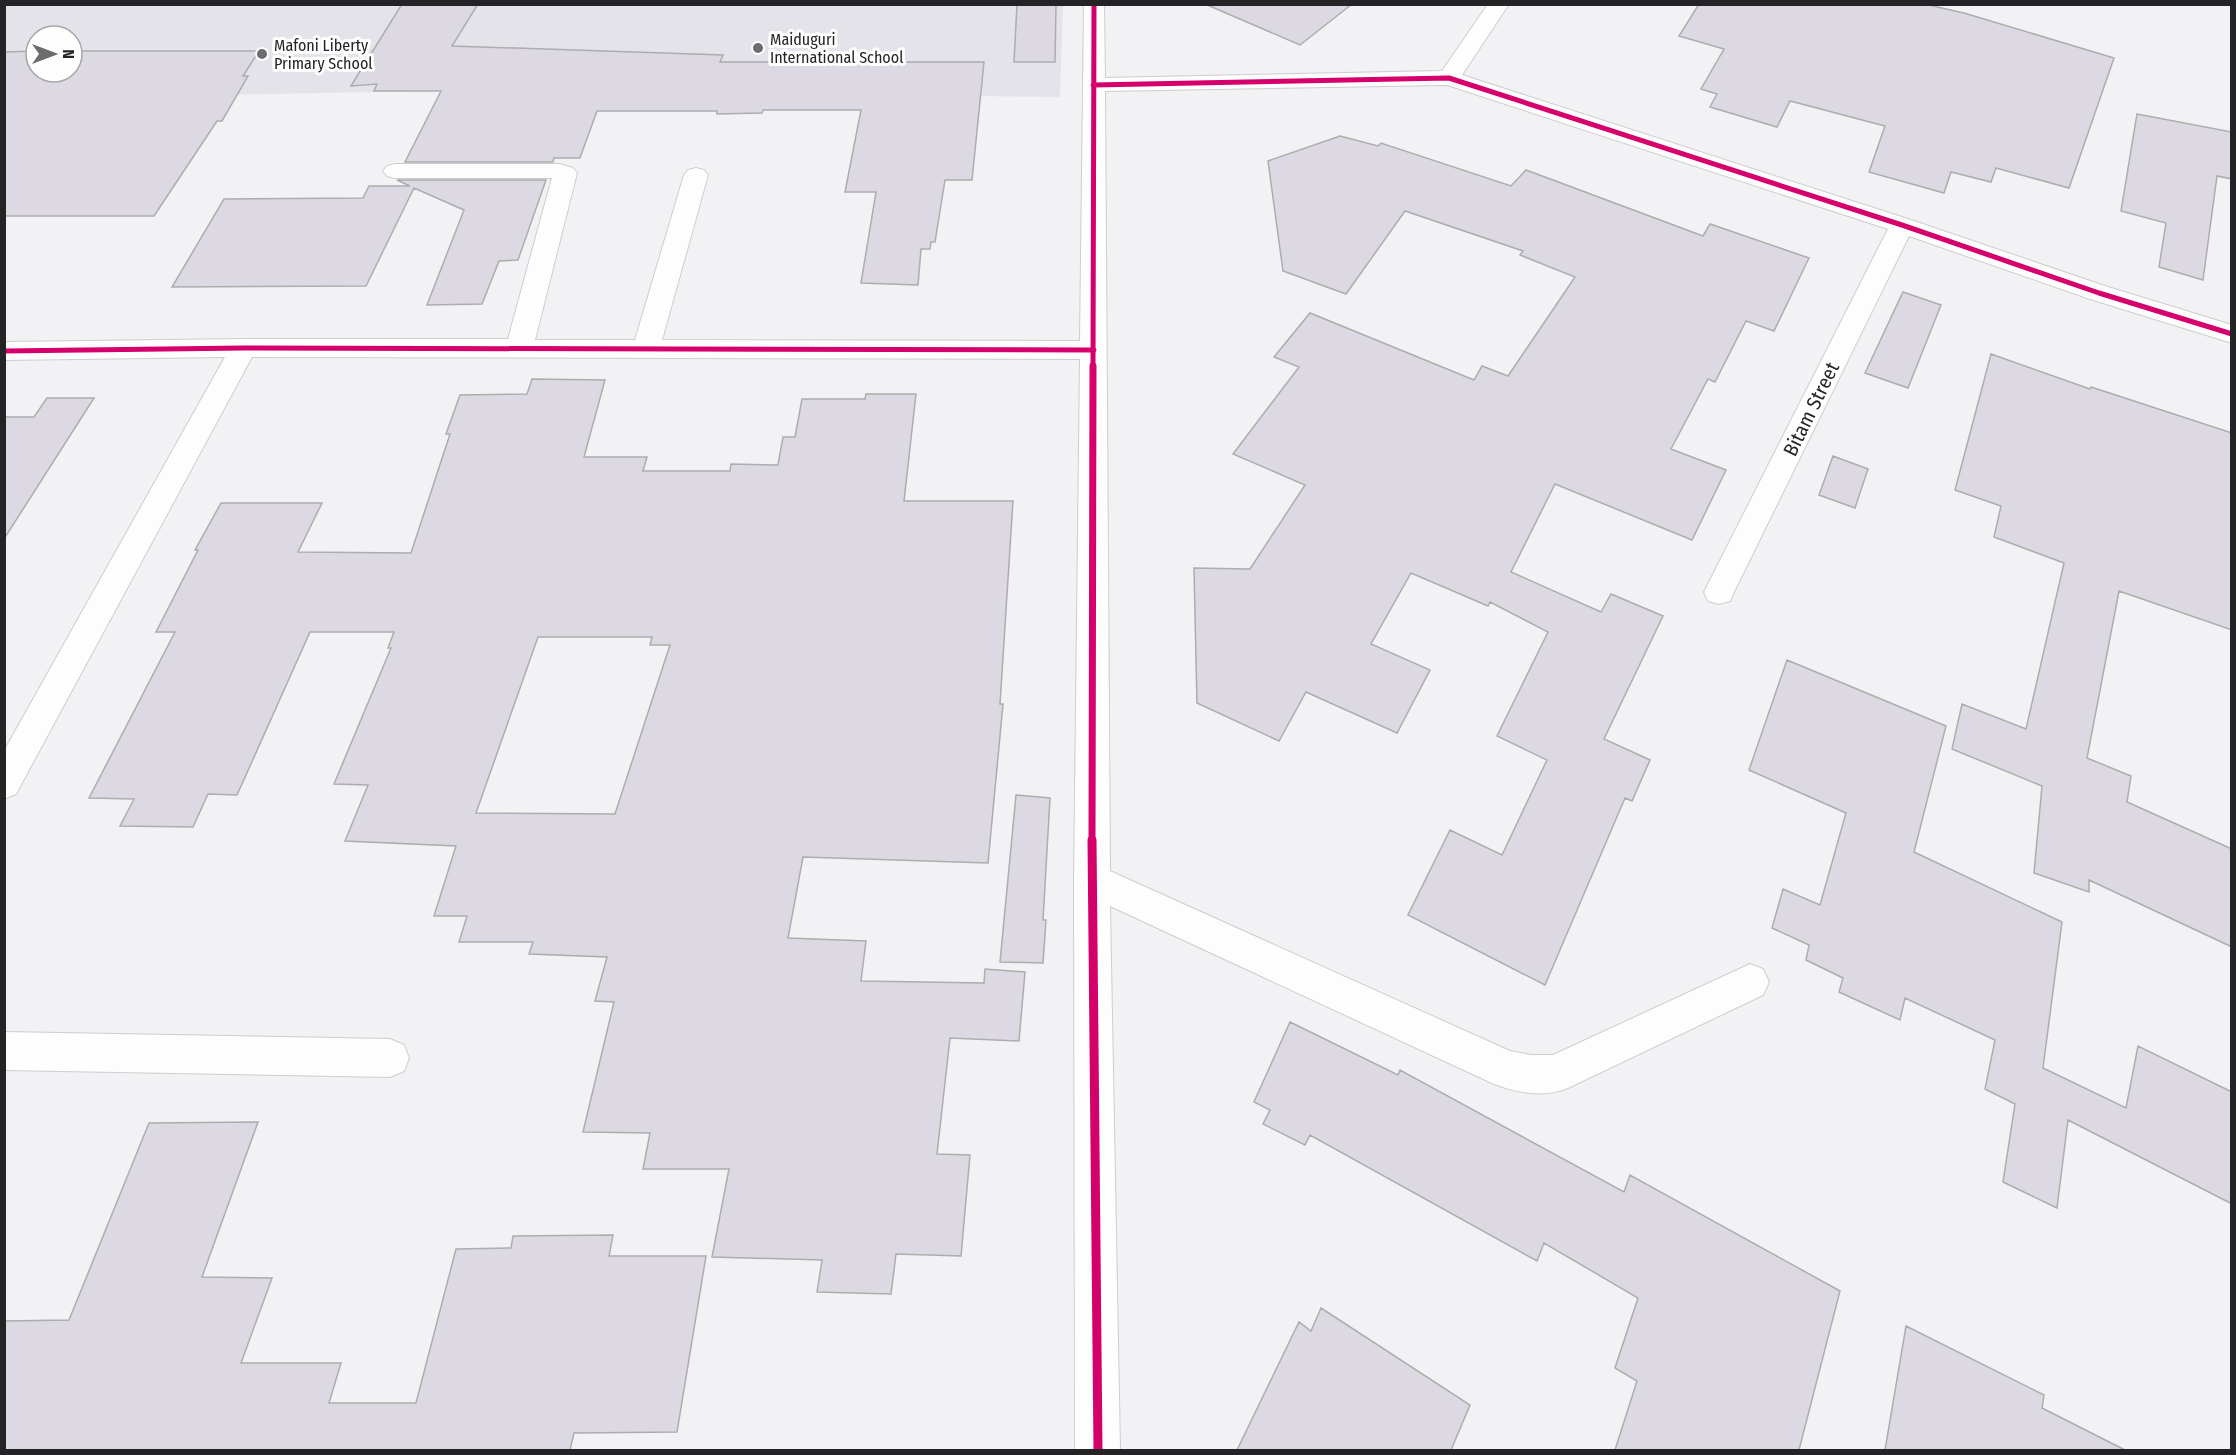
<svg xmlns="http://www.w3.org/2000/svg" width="2236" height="1455" font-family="'Fira Sans Condensed',sans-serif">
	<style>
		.built { fill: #e5e3ea; fill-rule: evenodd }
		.building { fill: #ddd9e3; stroke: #adacae; stroke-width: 1.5; fill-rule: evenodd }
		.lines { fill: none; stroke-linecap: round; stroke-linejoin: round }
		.minor-casing { stroke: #cecdcf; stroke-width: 2 }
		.minor { fill: #fdfdfd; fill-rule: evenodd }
		.cycleway-far2-casing { stroke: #fefeff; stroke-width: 8 }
		.cycleway-far1-casing { stroke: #fefeff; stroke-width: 10 }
		.cycleway-casing { stroke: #fefeff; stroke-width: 13 }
		.cycleway-far2 { stroke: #d6006c; stroke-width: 5 }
		.cycleway-far1 { stroke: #d6006c; stroke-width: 7 }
		.cycleway { stroke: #d6006c; stroke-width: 9 }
		.poi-dot { fill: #6c6b6d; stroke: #fefeff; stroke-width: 2 }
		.labels { text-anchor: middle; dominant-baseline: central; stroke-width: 6; stroke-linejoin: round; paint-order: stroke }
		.far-poi-label { font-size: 16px; fill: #242325; stroke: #fefeff; text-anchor: start }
		.street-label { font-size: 20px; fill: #242325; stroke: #fefeff }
	</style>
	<rect width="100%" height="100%" fill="#f2f1f3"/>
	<path class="built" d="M4 5H1063L1060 97 429 91 5 99ZM36 36H72V72H36Z"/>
	<path class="building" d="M402 4H478L452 46 723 55 720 62H984L972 180H945L935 242H931L930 249H921L918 285 861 283 876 192H845L861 110H763L762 113 717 114V111H597L580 158H554L553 162H405L441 91H374L377 84 351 86Z
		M1017 4H1056L1055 62H1014Z
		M1205 4H1352L1300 45Z
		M1699 4H1924L1964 13 2114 58 2069 188 1996 168 1991 182 1951 172 1944 193 1869 172 1885 126 1790 101 1777 127 1710 107 1717 94 1701 89 1724 49 1679 36Z
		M36 51V72H72V51H259L243 76H248L222 121H217L154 216H4V52Z
		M2137 114 2232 132V179L2217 176 2203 280 2159 267 2166 223 2121 211Z
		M1340 136 1378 146 1381 143 1511 186 1526 170 1703 236 1710 224 1809 258 1774 331 1746 321 1715 382 1708 379 1671 449 1726 470 1692 540 1555 484 1511 572 1601 612 1611 594 1663 616 1604 739 1650 760 1632 801 1625 798 1545 985 1408 915 1450 830 1502 855 1547 760 1497 736 1548 632 1490 602 1488 606 1411 573 1371 644 1430 670 1397 733 1306 692 1279 741 1197 703 1194 568 1250 569 1305 485 1233 454 1299 367 1274 357 1310 313 1474 380 1482 366 1508 376 1575 277 1520 255 1523 251 1405 211 1346 294 1283 271 1268 161Z
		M397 180H546L518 260 499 261 482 304 427 305 464 210 414 188 366 286 172 287 224 199 363 198 369 186H410Z
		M1903 292 1941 305 1908 388 1865 373Z
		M1991 354 2090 389 2091 387 2232 433V630L2119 591 2087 758 2131 776 2127 802 2232 849V947L2089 880V892L2034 873 2042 786 1952 749 1962 704 2026 729 2064 563 1994 537 2001 506 1955 490Z
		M532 379 605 380 584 457H647L643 471H730L731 464 778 465 783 437H795L802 399H865L866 394H916L904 501H1013L1000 704H1003L988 863 803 857 788 938 866 941 861 981 984 983 985 969 1025 972 1019 1041 950 1038 937 1154 970 1155 961 1256 896 1254 891 1294 817 1292 822 1260 712 1257 729 1169H643L650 1133 583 1132 614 1002 595 1001 607 957 529 954 533 942H459L467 916H434L456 846 345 841 368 785 334 784 391 648H388L394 632H310L237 795 208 794 193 827 120 826 134 799 89 798 175 632H156L198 550H195L221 503H322L298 552 411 553 450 434H446L460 395 527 394ZM538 637H652L650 645H670L615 814 476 813Z
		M47 398H94L4 539V417H34Z
		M1833 456 1868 469 1855 508 1819 495Z
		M1787 660 1946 726 1914 852 2062 922 2043 1068 2126 1108 2138 1046 2232 1092V1204L2068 1120 2057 1208 2003 1182 2015 1104 1985 1089 1995 1040 1905 998 1900 1020 1839 992 1843 978 1806 960 1809 945 1772 928 1783 889 1820 905 1846 813 1749 770Z
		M1016 795 1050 798 1043 920H1046L1043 963 1000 962Z
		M1290 1022 1398 1075 1400 1070 1624 1192 1630 1175 1840 1291 1799 1450H1615L1637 1381 1615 1368 1638 1298 1544 1243 1537 1261 1310 1135 1305 1145 1263 1124 1270 1110 1254 1102Z
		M258 1122 202 1277 272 1278 241 1363H341L329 1403H416L456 1249 511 1248 513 1236 613 1235 609 1256H706L677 1432 574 1433 570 1450H4V1321L69 1320 149 1123Z
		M1321 1308 1470 1405 1451 1450H1237L1299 1322 1311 1331Z
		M1906 1326 2044 1395 2042 1408 2125 1450H1885Z"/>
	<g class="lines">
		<g class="minor-casing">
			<path id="minor" d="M1084 4H1104L1105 78 1442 71 1488 4H1509L1462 75 1911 220 2108 287 2232 325V343L2090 299 1909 236 1734 592 1730 601 1719 604 1708 601 1704 592 1888 229 1447 85 1105 91 1110 871 1510 1051 1531 1055H1553L1750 964 1763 969 1769 982 1763 995 1568 1088C1544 1098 1518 1093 1494 1084L1110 906 1120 1450H1075L1074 880 1080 359 252 357 16 794 4 799V751L225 357 4 360V342L244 339H508L552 178H395L387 176 383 171 387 166 395 164H560L573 168 577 173 535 340H635L684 175 688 170 696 168 704 170 708 175 662 340 1080 341Z
				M4 1032 390 1039 404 1045 409 1058 404 1071 390 1077 4 1070Z"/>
		</g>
		<use href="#minor" class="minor"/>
		<g class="cycleway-far2-casing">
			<path id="cycleway-far2" d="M1093 85 1449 78 1902 225 2099 293 2232 334
				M4 351 244 348 1094 350
				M1093 367 1094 4"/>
		</g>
		<g class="cycleway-far1-casing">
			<path id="cycleway-far1" d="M1092 841 1093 366"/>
		</g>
		<g class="cycleway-casing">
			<path id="cycleway" d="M1092 840 1098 1450"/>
		</g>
		<use href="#cycleway-far2" class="cycleway-far2"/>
		<use href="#cycleway-far1" class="cycleway-far1"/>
		<use href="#cycleway" class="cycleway"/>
	</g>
	<g class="poi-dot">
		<circle cx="758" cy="48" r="6"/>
		<circle cx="262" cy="54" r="6"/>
	</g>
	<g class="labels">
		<g class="far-poi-label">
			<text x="770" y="39">Maiduguri<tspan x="770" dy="18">International School</tspan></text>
			<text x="274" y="45">Mafoni Liberty<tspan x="274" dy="18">Primary School</tspan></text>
		</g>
		<g class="street-label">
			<text transform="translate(1811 409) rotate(-64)">Bitam Street</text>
		</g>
	</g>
	<rect width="2236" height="1455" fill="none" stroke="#242325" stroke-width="12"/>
	<g transform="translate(54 54) rotate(90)"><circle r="28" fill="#fefeff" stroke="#a7a6a8" stroke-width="1.5"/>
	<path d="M0-4.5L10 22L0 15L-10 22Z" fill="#6c6b6d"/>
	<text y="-9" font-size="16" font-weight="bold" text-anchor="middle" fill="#242325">N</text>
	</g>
</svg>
